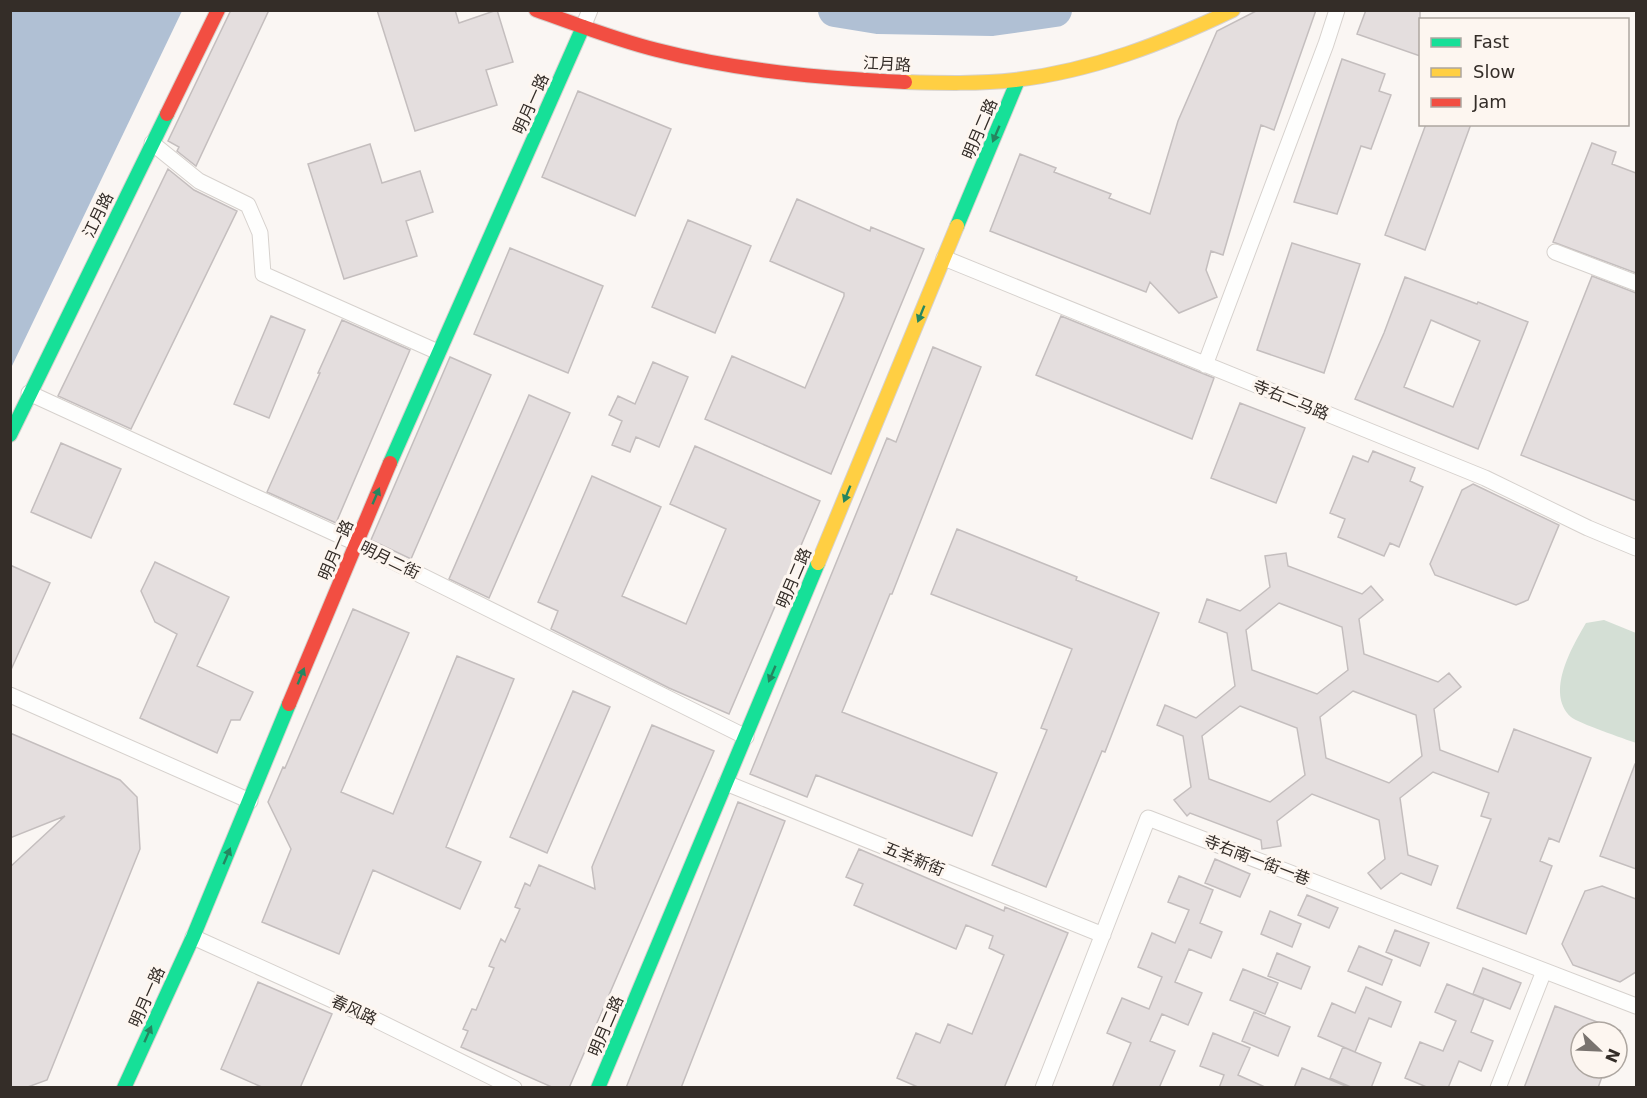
<svg xmlns="http://www.w3.org/2000/svg" width="1647" height="1098" font-family="'DejaVu Sans','Noto Sans SC',sans-serif">
	<style>
		.green { fill: #d4dfd5 }
		.water { fill: #b0c0d4 }
		.lines { fill: none; stroke-linecap: round; stroke-linejoin: round }
		.river { stroke: #b0c0d4; stroke-width: 34 }
		.building { fill: #e4dede; stroke: #c4bebe; stroke-width: 1.5; fill-rule: evenodd }
		.street-casing { stroke: #d6d1cd; stroke-width: 17 }
		.fast-casing { stroke: #d6d1cd; stroke-width: 16 }
		.slow-casing { stroke: #d6d1cd; stroke-width: 16 }
		.jam-casing { stroke: #d6d1cd; stroke-width: 16 }
		.street { stroke: #fefefd; stroke-width: 15 }
		.fast { stroke: #16e098; stroke-width: 14 }
		.slow { stroke: #ffcf43; stroke-width: 14 }
		.jam { stroke: #f24e42; stroke-width: 14 }
		.oneway { fill: #258660 }
		.labels { text-anchor: middle; dominant-baseline: central; stroke-width: 6; stroke-linejoin: round; paint-order: stroke }
		.street-label { font-size: 16px; fill: #342d28; stroke: #fdf6f0 }
	</style>
	<rect width="100%" height="100%" fill="#faf6f3"/>
	<path class="green" d="M1604 620 1636 633V743C1625 739 1578 723 1571 717 1545 693 1572 647 1586 623Z"/>
	<path class="water" d="M11 10 182 11 11 368 10 11Z"/>
	<g class="lines">
		<path class="river" d="M835 10 878 17 992 19 1055 10"/>
	</g>
	<path class="building" d="M231 10H269L196 166 177 151 179 147 168 141Z
		M377 10H455L459 23 497 10 513 62 486 70 497 105 415 131Z
		M1258 10H1316L1274 130 1261 125 1223 255 1211 251 1206 270 1217 297 1179 313 1150 282 1146 292 990 231 1020 154 1056 168 1054 172 1111 194 1109 198 1150 214 1178 121 1217 31Z
		M1366 10H1420V56L1357 34Z
		M1342 59 1385 74 1379 91 1391 95 1371 149 1361 146 1337 214 1294 202Z
		M578 91 671 129 635 216 542 177Z
		M1426 124H1471L1425 250 1385 235Z
		M1592 143 1616 152 1612 164 1636 173V273L1553 242Z
		M370 144 382 183 420 171 433 212 406 221 417 256 344 279 308 164Z
		M168 169 194 190 237 211 131 429 58 396Z
		M797 199 870 231 871 227 924 249 831 474 705 419 732 356 805 388 844 296V293L770 261Z
		M688 220 751 246 715 333 652 307Z
		M1292 243 1360 264 1324 373 1257 350Z
		M510 248 603 286 568 373 474 334Z
		M1592 276 1636 293V501L1521 455Z
		M1405 277 1477 304 1478 302 1528 322 1478 449 1355 399 1384 333ZM1431 320 1480 341 1453 407 1404 387Z
		M271 316 305 330 269 418 234 404Z
		M1061 316 1214 378 1192 439 1036 375Z
		M342 320 410 350 336 523 267 492 320 373H318Z
		M933 347 981 367 892 594H890L842 712 997 773 972 836 816 775 807 797 750 774 887 438 896 442Z
		M450 357 491 375 411 559 371 540Z
		M653 362 688 377 659 447 636 437 630 452 612 445 622 421 609 415 618 396 635 404Z
		M529 395 570 413 489 598 449 579Z
		M1240 403 1305 428 1276 503 1211 478Z
		M61 443 121 469 91 538 31 512Z
		M695 446 820 501 729 714 669 688 551 629 558 611 538 602 592 476 661 507 622 596 686 624 726 529 670 504Z
		M1373 451 1415 468 1410 481 1423 487 1399 547 1390 543 1384 556 1338 537 1345 519 1330 513 1353 456 1368 462Z
		M1473 484 1559 525 1528 600 1516 605 1435 575 1430 564 1462 490Z
		M957 529 1077 577 1076 580 1159 613 1105 752 1102 751 1046 887 992 865 1047 730 1041 728 1072 649 931 594Z
		M1286 553 1288 566 1362 594 1371 586 1383 600 1359 619 1364 654 1438 682 1449 673 1461 687 1434 709 1440 750 1498 772 1514 729 1591 758 1559 842 1549 838 1540 861 1552 866 1526 934 1457 908 1491 819 1481 816 1489 793 1433 772 1400 798 1408 855 1438 866 1431 885 1401 873 1381 889 1368 873 1385 859 1379 820 1312 794 1277 821 1281 846 1262 849 1261 840 1190 813 1187 816 1174 800 1191 787 1183 736 1157 725 1165 705 1196 718 1235 686 1227 633 1199 622 1207 599 1240 611 1270 587 1265 556ZM1279 603 1342 627 1348 670 1317 694 1252 670 1246 630ZM1353 691 1416 715 1422 756 1389 783 1326 758 1320 717ZM1240 706 1297 728 1305 775 1270 802 1209 779 1202 736Z
		M155 562 229 597 197 666 253 692 240 720H231L217 753 140 718 177 634 155 622 141 591Z
		M10 565 50 583 10 672Z
		M353 609 409 633 341 792 393 814 457 656 514 679 446 847 481 862 460 909 373 870 339 954 262 922 291 849 268 802 283 767 285 768Z
		M573 691 610 707 547 853 510 837Z
		M652 725 714 751 569 1088H554L461 1047 468 1031 463 1029 472 1009 476 1010 494 968 489 966 501 939 505 942 520 909 515 907 525 883 530 886 539 865 595 889 592 867 594 862Z
		M10 733 120 780 137 797 140 849 47 1080 25 1088H10V867L65 816 10 838Z
		M1635 764H1636V869L1600 856Z
		M738 802 785 821 681 1088H626Z
		M859 849 1004 911 1005 907 1068 933 1004 1088H920L897 1078 916 1033 940 1043 948 1024 972 1034 1004 955 989 948 993 936 966 925 956 949 854 905 863 884 846 877Z
		M1215 859 1250 874 1240 897 1205 883Z
		M1179 876 1213 890 1200 923 1222 932 1211 958 1189 949 1175 982 1202 993 1188 1025 1162 1014 1150 1041 1175 1051 1159 1088H1112L1131 1043 1107 1033 1122 998 1149 1009 1162 977 1138 967 1152 933 1175 943 1189 910 1168 902Z
		M1602 886 1636 899V972L1620 982 1573 965 1562 944 1585 891Z
		M1307 895 1338 908 1329 928 1298 915Z
		M1270 911 1301 924 1292 947 1261 934Z
		M1395 930 1429 943 1420 966 1386 952Z
		M1359 946 1392 960 1382 985 1348 971Z
		M1277 953 1310 967 1301 989 1268 976Z
		M1483 968 1521 983 1510 1009 1473 994Z
		M1243 969 1278 983 1265 1014 1230 1000Z
		M258 982 332 1014 300 1088H264L221 1069Z
		M1447 984 1484 999 1471 1032 1493 1041 1481 1071 1459 1061 1448 1088H1429L1405 1078 1420 1042 1443 1051 1456 1021 1435 1012Z
		M1366 987 1401 1002 1391 1027 1369 1018 1355 1052 1318 1036 1332 1003 1355 1013Z
		M1555 1006 1621 1031 1581 1032V1068H1605L1598 1088H1524Z
		M1254 1012 1290 1027 1278 1056 1242 1041Z
		M1213 1033 1250 1048 1238 1075 1267 1088H1219L1224 1075 1200 1066Z
		M1343 1047 1381 1063 1371 1088H1353L1330 1078Z
		M1302 1068 1348 1087V1088H1294Z"/>
	<g class="lines">
		<g class="street-casing">
			<path id="street" d="M583 27 590 10
				M152 143 199 181 248 205 260 233 263 274 438 352
				M1555 252 1636 283
				M944 258 1485 478 1588 528 1636 548
				M1205 365 1326 44 1337 10
				M29 393 356 543 746 737
				M10 695 250 801
				M726 783 1103 935
				M193 937 372 1018 514 1088
				M1043 1088 1148 818 1636 1006
				M1498 1088 1544 971"/>
		</g>
		<g class="fast-casing">
			<path id="fast" d="M957 226 1018 80
				M10 435 167 114
				M390 463 583 27
				M124 1088 193 937 289 704
				M598 1088 818 563"/>
		</g>
		<g class="slow-casing">
			<path id="slow" d="M905 82C942 83 979 84 1015 80 1092 71 1164 43 1233 10
				M818 563 957 226"/>
		</g>
		<g class="jam-casing">
			<path id="jam" d="M536 10C576 24 616 40 657 50 738 71 821 78 905 82
				M167 114 218 10
				M289 704 390 463"/>
		</g>
		<use href="#street" class="street"/>
		<use href="#fast" class="fast"/>
		<use href="#slow" class="slow"/>
		<use href="#jam" class="jam"/>
	</g>
	<defs><path id="oneway-solid" d="M-6-.8H1V-3.2L6.5 0L1 3.2V.8H-6Z" transform="scale(1.5)"/></defs>
	<g class="oneway">
		<use href="#oneway-solid" transform="translate(996 134) rotate(113)"/>
		<use href="#oneway-solid" transform="translate(921 314) rotate(112)"/>
		<use href="#oneway-solid" transform="translate(847 494) rotate(112)"/>
		<use href="#oneway-solid" transform="translate(376 496) rotate(-67)"/>
		<use href="#oneway-solid" transform="translate(772 674) rotate(113)"/>
		<use href="#oneway-solid" transform="translate(301 676) rotate(-68)"/>
		<use href="#oneway-solid" transform="translate(227 856) rotate(-67)"/>
		<use href="#oneway-solid" transform="translate(148 1034) rotate(-66)"/>
	</g>
	<g class="labels">
		<g class="street-label">
			<text transform="translate(887 64) rotate(3)">江月路</text>
			<text transform="translate(531 104) rotate(-66)">明月一路</text>
			<text transform="translate(980 129) rotate(-67)">明月二路</text>
			<text transform="translate(98 215) rotate(-64)">江月路</text>
			<text transform="translate(1291 400) rotate(22)">寺右二马路</text>
			<text transform="translate(336 550) rotate(-67)">明月一路</text>
			<text transform="translate(390 560) rotate(26)">明月二街</text>
			<text transform="translate(794 578) rotate(-67)">明月二路</text>
			<text transform="translate(914 859) rotate(22)">五羊新街</text>
			<text transform="translate(1257 860) rotate(21)">寺右南一街一巷</text>
			<text transform="translate(147 997) rotate(-66)">明月一路</text>
			<text transform="translate(354 1010) rotate(25)">春风路</text>
			<text transform="translate(606 1026) rotate(-67)">明月二路</text>
		</g>
	</g>
	<rect width="1647" height="1098" fill="none" stroke="#342d28" stroke-width="24"/>
	<rect x="1419" y="18" width="210" height="108" fill="#fdf6f0" stroke="#ada6a0" stroke-width="1.5"/>
	<rect x="1431" y="38" width="30" height="9" fill="#16e098" stroke="#ada6a0" stroke-width="1.5"/>
	<text x="1473" y="48" font-size="18" fill="#342d28">Fast</text>
	<rect x="1431" y="68" width="30" height="9" fill="#ffcf43" stroke="#ada6a0" stroke-width="1.5"/>
	<text x="1473" y="78" font-size="18" fill="#342d28">Slow</text>
	<rect x="1431" y="98" width="30" height="9" fill="#f24e42" stroke="#ada6a0" stroke-width="1.5"/>
	<text x="1473" y="108" font-size="18" fill="#342d28">Jam</text>
	<g transform="translate(1599 1050) rotate(113)"><circle r="28" fill="#fdf6f0" stroke="#ada6a0" stroke-width="1.5"/>
	<path d="M0-4.5L10 22L0 15L-10 22Z" fill="#79736f"/>
	<text y="-9" font-size="16" font-weight="bold" text-anchor="middle" fill="#342d28">N</text>
	</g>
</svg>
